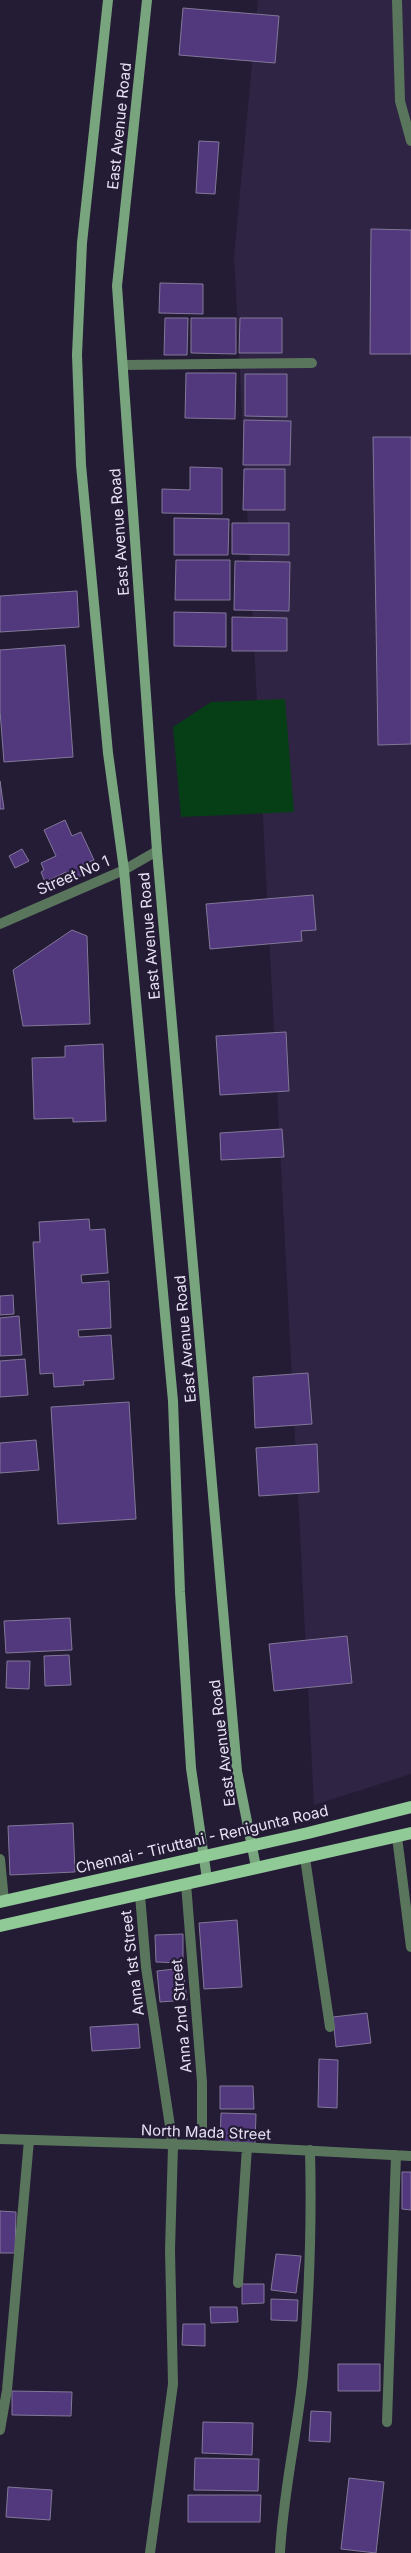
<svg xmlns="http://www.w3.org/2000/svg" width="411" height="2553" font-family="Inter,sans-serif">
	<style>
		.built { fill: #302444 }
		.green { fill: #063f15 }
		.building { fill: #52387c; stroke: #827899 }
		.lines { fill: none; stroke-linecap: round; stroke-linejoin: round }
		.lane { stroke: #59755c; stroke-width: 10 }
		.street { stroke: #59755c; stroke-width: 10 }
		.secondary { stroke: #78a57d; stroke-width: 10 }
		.primary { stroke: #90cb97; stroke-width: 12 }
		.labels { text-anchor: middle; dominant-baseline: central; stroke-width: 4.5; stroke-linejoin: round; paint-order: stroke }
		.street-label { font-size: 15px; fill: #e7e2f4; stroke: #241b35 }
	</style>
	<rect width="100%" height="100%" fill="#241b35"/>
	<path class="built" d="M258 0H411V1774L314 1805 234 257Z"/>
	<path class="green" d="M285 699 294 812 181 817 173 727 211 702Z"/>
	<path class="building" d="M183 8 279 16 275 63 179 55Z
		M199 141 219 142 215 194 196 193Z
		M371 229 411 230V354H370Z
		M160 283 203 284V314L159 313Z
		M165 318H188L187 355H164Z
		M191 318H236V354L191 353Z
		M240 318H282V353H239Z
		M186 373H236L235 419 185 418Z
		M245 374H287V417L245 416Z
		M244 420 291 421 290 465H243Z
		M373 437H411V744L378 745Z
		M190 467 222 468V514L162 513V489L190 490Z
		M244 469H285V510H243Z
		M174 518 229 519 228 555H174Z
		M232 523H289V555L232 554Z
		M176 560H230V600H175Z
		M235 561 290 562 289 611 234 610Z
		M77 591 79 627 0 632V596Z
		M174 612 226 613V647L174 646Z
		M232 617 287 618V651H232Z
		M65 645 73 757 4 762 0 711V650Z
		M0 781 4 809H0Z
		M65 820 72 836 81 832 94 860 84 864 88 872 70 881 66 872 45 882 41 872 44 870 41 863 56 856 44 830Z
		M22 849 29 861 15 868 9 856Z
		M313 895 316 930 301 931 302 941 210 949 206 904Z
		M72 930 87 936 90 1024 23 1026 13 970Z
		M286 1032 289 1091 220 1095 216 1036Z
		M103 1044 106 1121 73 1122V1118L34 1119 32 1058 65 1057V1046Z
		M282 1129 284 1157 221 1160 220 1133Z
		M89 1219 90 1230 105 1229 108 1273 81 1275 82 1283 109 1281 111 1328 78 1330 79 1337 111 1335 114 1379 83 1381 84 1385 54 1387 53 1373 40 1374 33 1242H40L39 1222Z
		M13 1295 14 1314 0 1315V1296Z
		M19 1316 22 1355 0 1356V1318Z
		M25 1359 28 1395 0 1397V1361Z
		M308 1373 312 1424 255 1428 253 1377Z
		M129 1402 136 1519 58 1524 51 1407Z
		M36 1440 39 1470 0 1473V1443Z
		M317 1444 319 1492 259 1496 256 1448Z
		M70 1618 72 1650 6 1653 4 1621Z
		M347 1636 352 1683 274 1691 269 1644Z
		M69 1655 71 1685 45 1686 44 1656Z
		M7 1661H30L29 1689 6 1688Z
		M73 1823 75 1872 10 1875 8 1826Z
		M237 1920 242 1987 204 1989 199 1923Z
		M183 1934V1963L156 1962 155 1935Z
		M183 1968 187 2000 160 2002 157 1971Z
		M367 2013 371 2043 336 2047 333 2017Z
		M138 2024 140 2048 92 2051 90 2027Z
		M319 2059 338 2060 337 2108 318 2107Z
		M220 2086H253L254 2109H220Z
		M221 2113 256 2114 255 2144 220 2143Z
		M402 2172H411V2210L402 2209Z
		M0 2211 16 2212 15 2253H0Z
		M276 2254 301 2256 296 2293 271 2290Z
		M242 2284H264V2303L242 2304Z
		M271 2299 298 2300 297 2321 271 2320Z
		M210 2307H237L238 2322 211 2323Z
		M183 2324H205V2346L182 2345Z
		M338 2364H380V2391H338Z
		M12 2391 72 2392 71 2416 12 2415Z
		M311 2411 331 2412 330 2442 309 2441Z
		M203 2422 253 2423 252 2455 202 2453Z
		M195 2458 259 2459 258 2491 194 2490Z
		M349 2478 384 2482 376 2553 341 2549Z
		M8 2487 52 2490 50 2520 6 2517Z
		M188 2495H261L260 2522H188Z"/>
	<g class="lines">
		<path class="lane" d="M397 0 400 101 411 141
			M123 365 312 363"/>
		<path class="street" d="M0 924 124 870 157 851
			M397 1837 411 1947
			M305 1858 330 2027
			M0 1859 4 1901
			M186 1884 202 2082V2145
			M140 1895 146 1967 173 2146 170 2250 173 2384 150 2553
			M0 2139 202 2145 411 2156
			M238 2283 247 2147
			M387 2422 396 2155
			M0 2430 7 2390 29 2140
			M280 2553C283 2493 297 2435 303 2375 309 2300 312 2225 310 2150"/>
		<path class="secondary" d="M108 0 82 243 77 355 81 465 108 753 124 870 173 1401 180 1592 191 1768 207 1879
			M147 0 117 286 157 851 237 1771 256 1867"/>
		<path class="primary" d="M0 1902 308 1833 411 1807
			M0 1926 411 1833"/>
	</g>
	<g class="labels">
		<g class="street-label">
			<text transform="translate(119 126) rotate(-84)">East Avenue Road</text>
			<text transform="translate(119 532) rotate(-94)">East Avenue Road</text>
			<text transform="translate(73 875) rotate(-23)">Street No 1</text>
			<text transform="translate(149 936) rotate(-95)">East Avenue Road</text>
			<text transform="translate(185 1339) rotate(-95)">East Avenue Road</text>
			<text transform="translate(222 1743) rotate(-97)">East Avenue Road</text>
			<text transform="translate(202 1839) rotate(-13)">Chennai - Tiruttani - Renigunta Road</text>
			<text transform="translate(132 1963) rotate(-97)">Anna 1st Street</text>
			<text transform="translate(181 2016) rotate(-95)">Anna 2nd Street</text>
			<text transform="translate(206 2132) rotate(2)">North Mada Street</text>
		</g>
	</g>
</svg>
